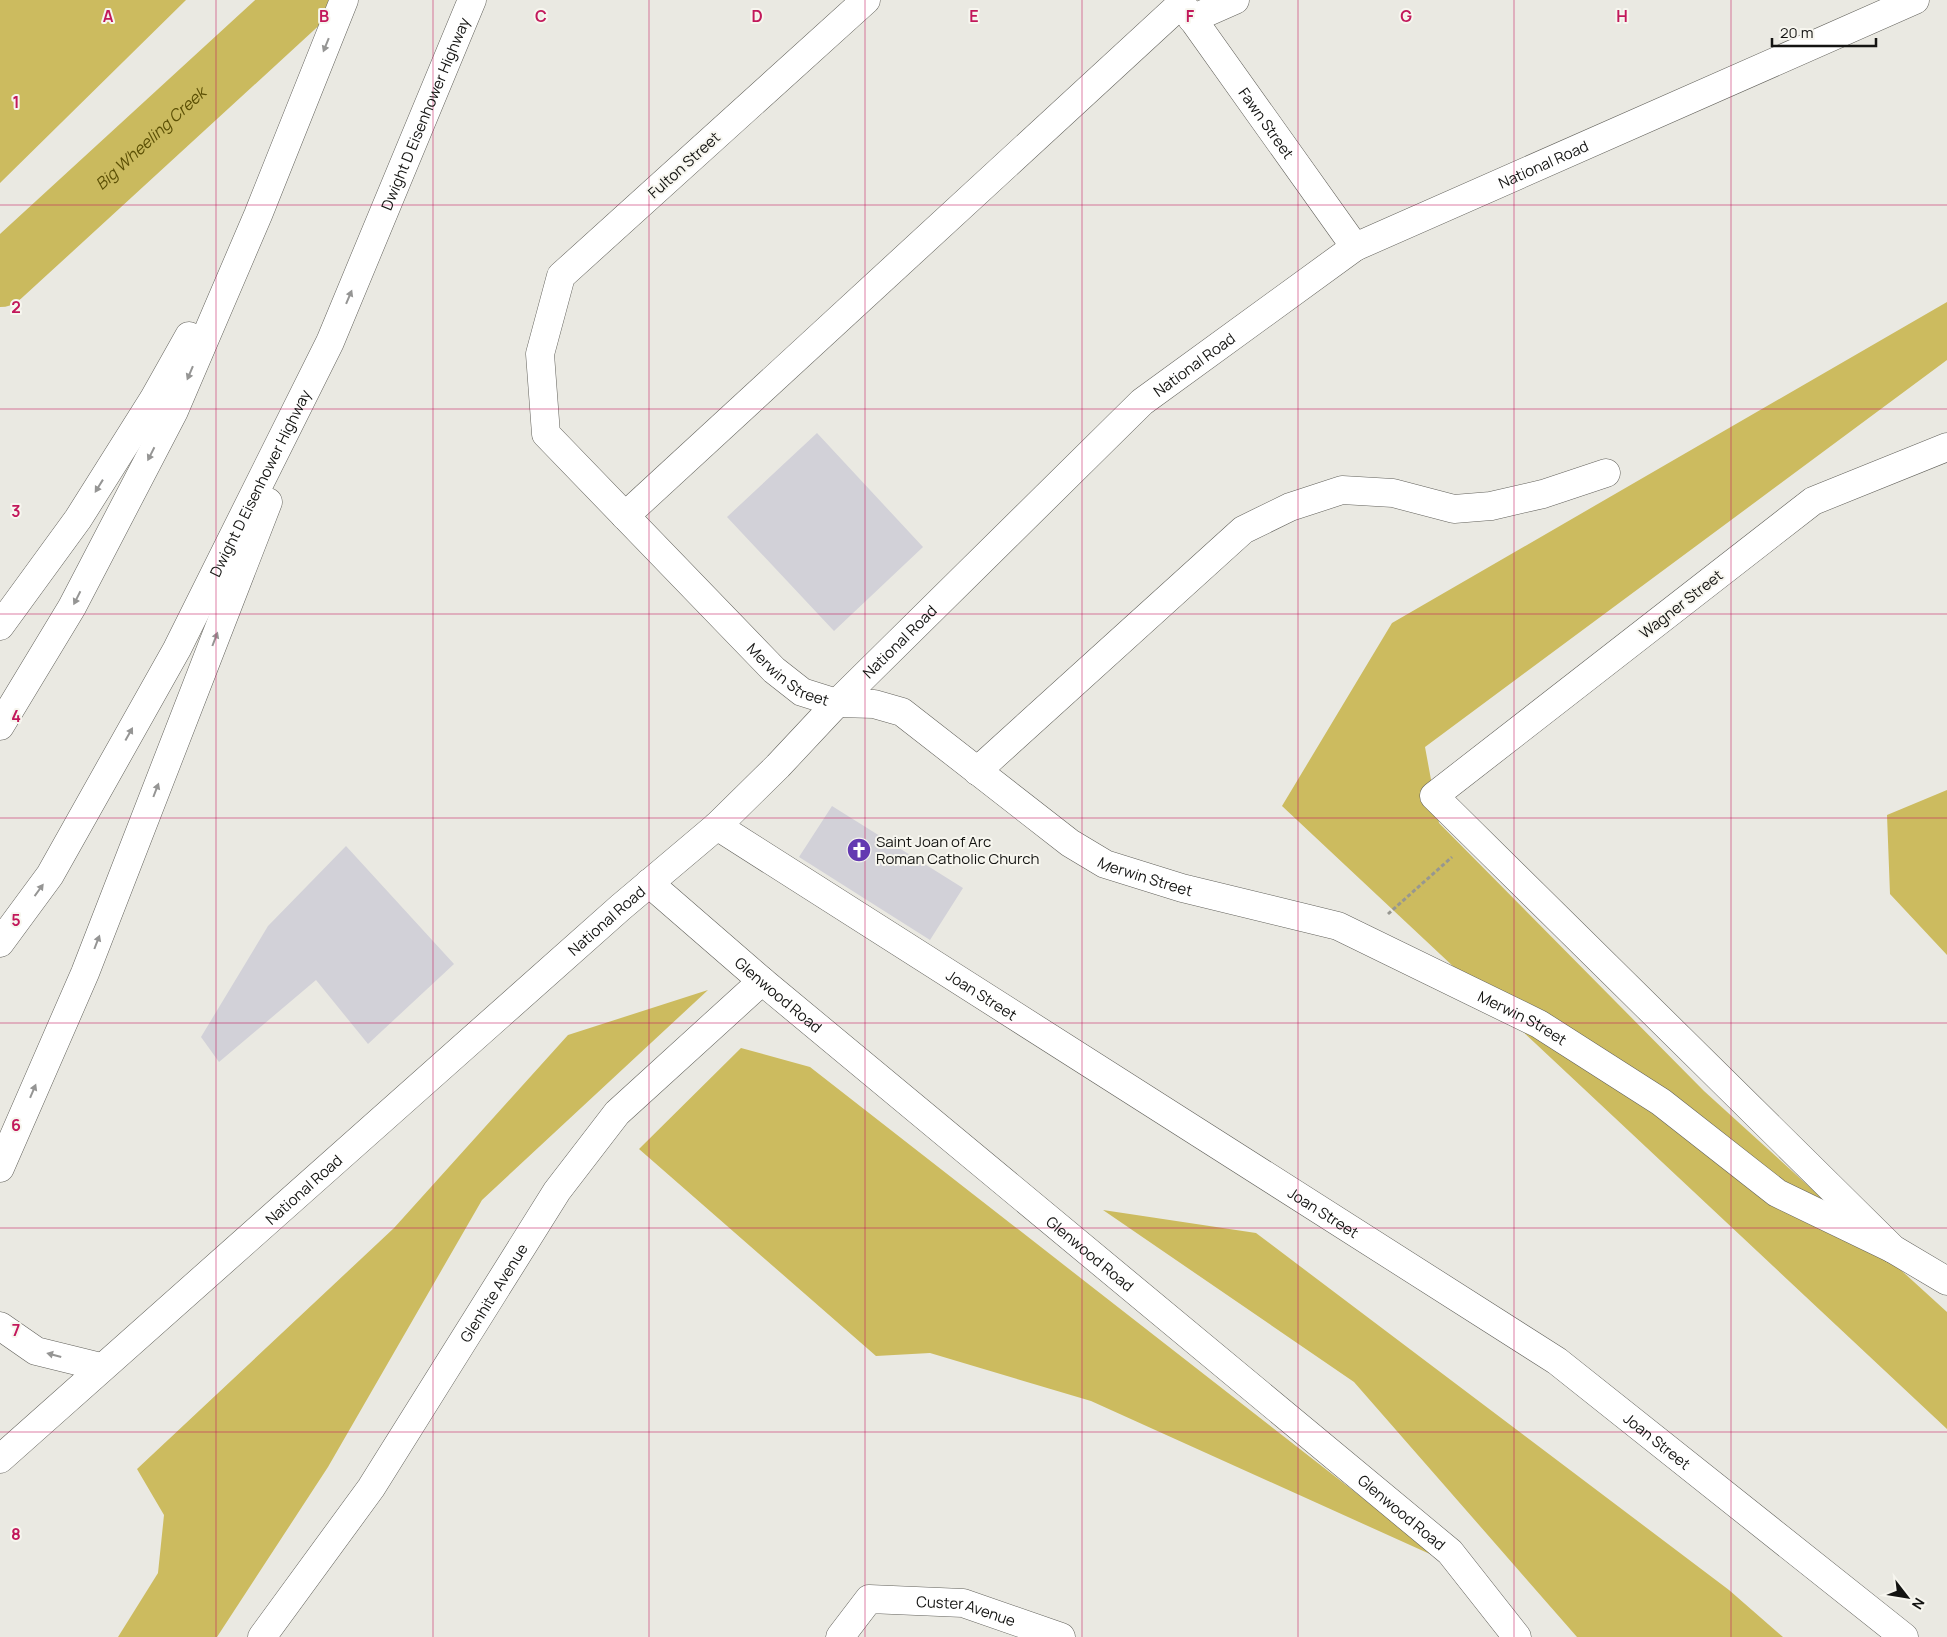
<svg xmlns="http://www.w3.org/2000/svg" width="1947" height="1637" font-family="Manrope,sans-serif">
	<style>
		.forest { fill: #ccbb5f }
		.lines { fill: none; stroke-linecap: round; stroke-linejoin: round }
		.river { stroke: #caba5e; stroke-width: 62 }
		.building { fill: #d2d1d8 }
		.minor-casing { stroke: #62615b; stroke-width: 29 }
		.major-casing { stroke: #62615b; stroke-width: 29 }
		.highway-casing { stroke: #62615b; stroke-width: 29 }
		.path { stroke: #979791; stroke-width: 3; stroke-dasharray: 4 2.5; stroke-linecap: butt }
		.minor { stroke: #fff; stroke-width: 28 }
		.major { stroke: #fff; stroke-width: 28 }
		.highway { stroke: #fff; stroke-width: 28 }
		.oneway { fill: #959594 }
		.grid { fill: none; stroke: #c2185b; stroke-width: 1; stroke-opacity: 0.55 }
		.labels { text-anchor: middle; dominant-baseline: central; stroke-width: 4; stroke-linejoin: round; paint-order: stroke }
		.street-label { font-size: 15px; fill: #141412; stroke: #f7f6ef }
		.poi-label { font-size: 15px; fill: #141412; stroke: #f7f6ef; text-anchor: start }
		.water-label { font-size: 16px; font-style: italic; fill: #5c5005; stroke: #f7f6ef }
		.grid-label { font-size: 16px; text-anchor: middle; font-weight: bold; fill: #c2185b; stroke: #f7f6ef; stroke-width: 4; stroke-linejoin: round; paint-order: stroke }
	</style>
	<rect width="100%" height="100%" fill="#eae9e2"/>
	<path class="forest" d="M0 0H186L0 183Z
		M1947 302V360L1425 747 1439 823 1704 1091 1947 1312V1429L1282 806 1392 623Z
		M1947 790V955L1890 894 1887 815Z
		M708 990 482 1200 328 1467 217 1637H118L158 1573 164 1515 137 1469 394 1228 568 1035Z
		M741 1048 810 1067 1441 1559 1091 1401 930 1353 876 1356 639 1149Z
		M1103 1210 1256 1233 1729 1590 1783 1637H1577L1354 1382Z"/>
	<g class="lines">
		<path class="river" id="s1" d="M0 276 301 0"/>
	</g>
	<path class="building" d="M817 433 923 547 834 631 727 517Z
		M832 806 963 888 930 940 799 857Z
		M346 846 454 964 368 1044 316 980 219 1062 201 1037 268 926Z"/>
	<g class="lines">
		<g class="minor-casing">
			<g id="minor">
				<path id="s2" d="M866 0 561 276 540 354 546 434 774 670 802 692 837 703 874 704 902 712 1070 843 1105 864 1182 888 1338 926 1539 1024 1661 1102 1777 1193 1893 1249"/>
				<path id="s3" d="M1179 0 1355 247"/>
				<path d="M1192 19 1235 0"/>
				<path d="M1947 447 1813 501 1434 796 1893 1249 1947 1281"/>
				<path d="M625 516 1181 4"/>
				<path d="M977 771 1243 530 1290 507 1342 490 1393 493 1454 509 1491 506 1543 494 1606 473"/>
				<path id="s4" d="M717 826 1557 1361 1904 1637"/>
				<path id="s5" d="M649 883 762 981 1450 1552 1517 1637"/>
				<path id="s6" d="M262 1637 371 1488 557 1191 617 1113 762 981"/>
				<path id="s7" d="M840 1637 869 1599 963 1603 1061 1637"/>
			</g>
		</g>
		<g class="major-casing">
			<g id="major">
				<path id="s8" d="M0 1459 621 907 717 826 778 766 837 703 1142 402 1355 247 1915 0"/>
			</g>
		</g>
		<g class="highway-casing">
			<g id="highway">
				<path d="M0 626 78 519 153 400 189 336"/>
				<path d="M0 726 72 607 174 411 258 215 344 0"/>
				<path id="s9" d="M0 943 50 875 177 649 330 342 472 0"/>
				<path d="M0 1168 85 973 268 502"/>
				<path d="M0 1326 36 1351 101 1367"/>
			</g>
		</g>
		<path class="path" d="M1388 914 1452 857"/>
		<use href="#minor" class="minor"/>
		<use href="#major" class="major"/>
		<use href="#highway" class="highway"/>
	</g>
	<defs><path id="oneway-solid" d="M-6-.8H1V-3.2L6.5 0L1 3.2V.8H-6Z" transform="scale(1.25)"/></defs>
	<g class="oneway">
		<use href="#oneway-solid" transform="translate(326 45) rotate(112)"/>
		<use href="#oneway-solid" transform="translate(349 297) rotate(-67)"/>
		<use href="#oneway-solid" transform="translate(190 373) rotate(113)"/>
		<use href="#oneway-solid" transform="translate(151 454) rotate(117)"/>
		<use href="#oneway-solid" transform="translate(99 486) rotate(122)"/>
		<use href="#oneway-solid" transform="translate(77 598) rotate(117)"/>
		<use href="#oneway-solid" transform="translate(215 639) rotate(-69)"/>
		<use href="#oneway-solid" transform="translate(129 734) rotate(-61)"/>
		<use href="#oneway-solid" transform="translate(156 790) rotate(-69)"/>
		<use href="#oneway-solid" transform="translate(39 890) rotate(-54)"/>
		<use href="#oneway-solid" transform="translate(97 942) rotate(-69)"/>
		<use href="#oneway-solid" transform="translate(33 1091) rotate(-67)"/>
		<use href="#oneway-solid" transform="translate(54 1355) rotate(-165)"/>
	</g>
	<path class="grid" d="M216 0V1637M433 0V1637M649 0V1637M865 0V1637M1082 0V1637M1298 0V1637M1514 0V1637M1731 0V1637M0 205H1947M0 409H1947M0 614H1947M0 818H1947M0 1023H1947M0 1228H1947M0 1432H1947"/>
	<defs>
		<g id="church-disc" transform="scale(1.25)"><circle r="9.5" fill="#6339b1" stroke="#f7f6ef"/><path d="M-1.2-6h2.4v3.5h3.3v2.4h-3.3V6h-2.4V-.1h-3.3v-2.4h3.3Z" fill="#fff"/></g>
	</defs>
	<g fill-rule="evenodd">
		<use href="#church-disc" x="859" y="850"/>
	</g>
	<g class="labels">
		<g class="street-label">
			<text stroke="none"><textPath href="#s9" startOffset="934">Dwight D Eisenhower Highway</textPath></text>
			<text stroke="none"><textPath href="#s3" startOffset="151">Fawn Street</textPath></text>
			<text stroke="none"><textPath href="#s8" startOffset="2026">National Road</textPath></text>
			<text transform="translate(684 165) rotate(-42)">Fulton Street</text>
			<text stroke="none"><textPath href="#s8" startOffset="1621">National Road</textPath></text>
			<text stroke="none"><textPath href="#s9" startOffset="529">Dwight D Eisenhower Highway</textPath></text>
			<text transform="translate(1681 604) rotate(-38)">Wagner Street</text>
			<text stroke="none"><textPath href="#s8" startOffset="1216">National Road</textPath></text>
			<text stroke="none"><textPath href="#s2" startOffset="915">Merwin Street</textPath></text>
			<text stroke="none"><textPath href="#s2" startOffset="1335">Merwin Street</textPath></text>
			<text stroke="none"><textPath href="#s8" startOffset="811">National Road</textPath></text>
			<text stroke="none"><textPath href="#s5" startOffset="171">Glenwood Road</textPath></text>
			<text stroke="none"><textPath href="#s4" startOffset="314">Joan Street</textPath></text>
			<text stroke="none"><textPath href="#s2" startOffset="1740">Merwin Street</textPath></text>
			<text stroke="none"><textPath href="#s8" startOffset="406">National Road</textPath></text>
			<text stroke="none"><textPath href="#s4" startOffset="719">Joan Street</textPath></text>
			<text stroke="none"><textPath href="#s5" startOffset="576">Glenwood Road</textPath></text>
			<text stroke="none"><textPath href="#s6" startOffset="415">Glenhite Avenue</textPath></text>
			<text stroke="none"><textPath href="#s4" startOffset="1124">Joan Street</textPath></text>
			<text stroke="none"><textPath href="#s5" startOffset="981">Glenwood Road</textPath></text>
			<text stroke="none"><textPath href="#s7" startOffset="146">Custer Avenue</textPath></text>
		</g>
		<g class="poi-label">
			<text x="876" y="841">Saint Joan of Arc<tspan x="876" dy="17">Roman Catholic Church</tspan></text>
		</g>
		<g class="water-label">
			<text stroke="none"><textPath href="#s1" startOffset="204">Big Wheeling Creek</textPath></text>
		</g>
	</g>
	<g class="grid-label">
		<text x="108" y="22">A</text>
		<text x="324" y="22">B</text>
		<text x="541" y="22">C</text>
		<text x="757" y="22">D</text>
		<text x="974" y="22">E</text>
		<text x="1190" y="22">F</text>
		<text x="1406" y="22">G</text>
		<text x="1622" y="22">H</text>
		<text x="16" y="108">1</text>
		<text x="16" y="313">2</text>
		<text x="16" y="517">3</text>
		<text x="16" y="722">4</text>
		<text x="16" y="926">5</text>
		<text x="16" y="1131">6</text>
		<text x="16" y="1336">7</text>
		<text x="16" y="1540">8</text>
	</g>
	<g transform="translate(1907 1597) rotate(121)" stroke="#f7f6ef" stroke-width="4" paint-order="stroke">
	<path d="M0-4L9 19L0 12L-9 19Z" fill="#141412"/>
	<text y="-8" font-size="14" font-weight="bold" text-anchor="middle" fill="#141412">N</text>
	</g>
	<path d="M1772 38v8h104v-8" fill="none" stroke="#141412" stroke-width="2.5"/>
	<text x="1780" y="38" font-size="15" fill="#141412" stroke="#f7f6ef" stroke-width="4" paint-order="stroke">20 m</text>
</svg>
